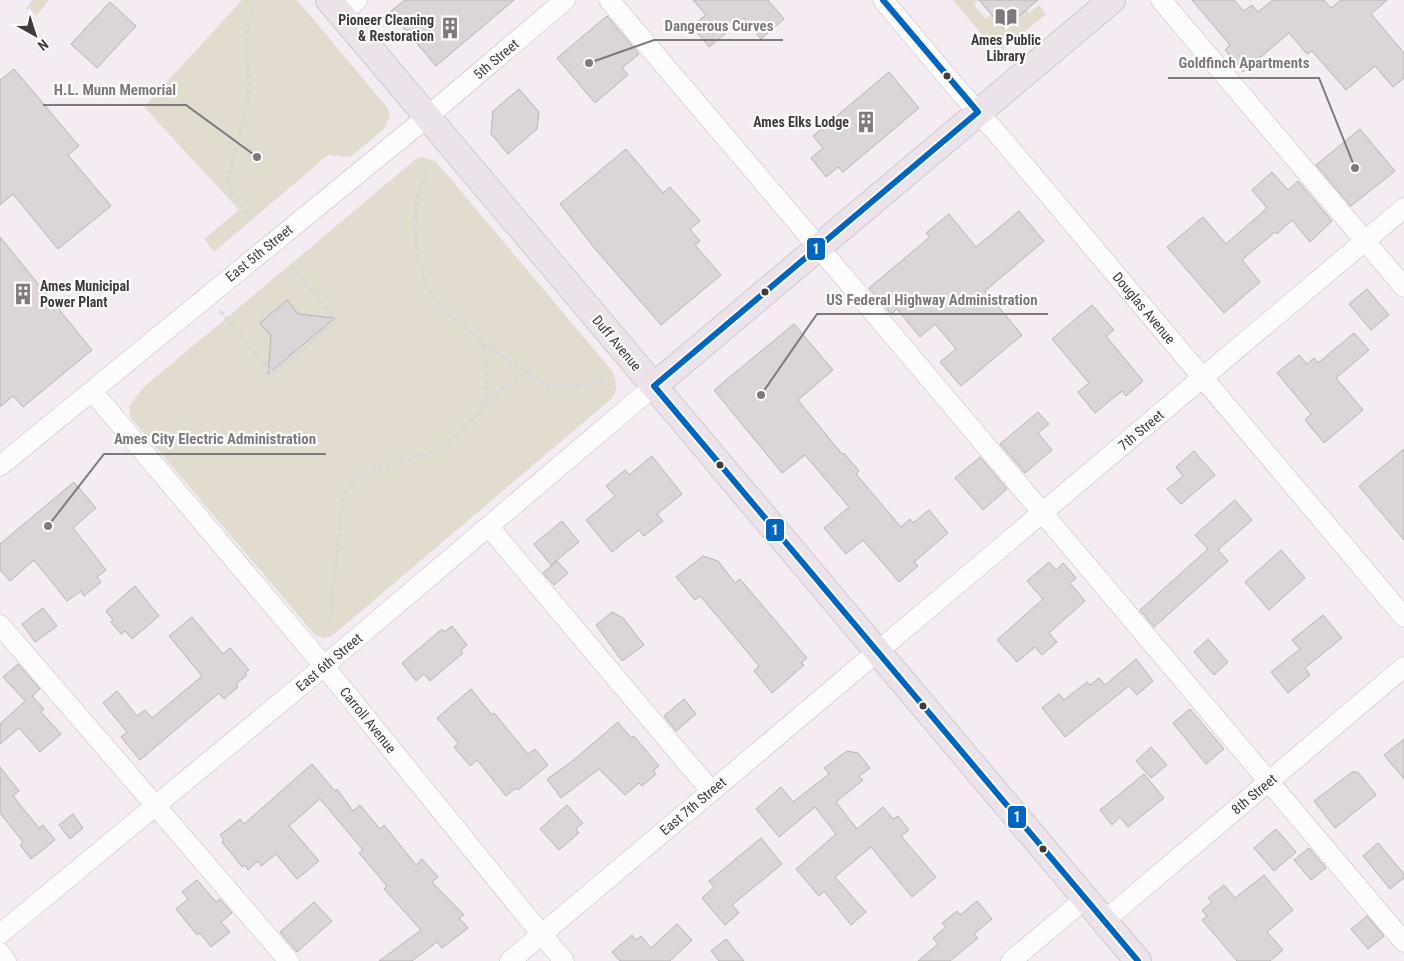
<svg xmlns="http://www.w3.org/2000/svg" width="1404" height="961" font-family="'Roboto Condensed',sans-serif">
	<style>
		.green { fill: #e1dcce }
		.building { fill: #dbd4d9; stroke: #b8b2b7 }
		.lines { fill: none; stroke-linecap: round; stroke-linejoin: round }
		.minor-casing { stroke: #c0babf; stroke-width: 21 }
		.major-casing { stroke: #cdc9cc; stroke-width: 28 }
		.path { stroke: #d9d7d8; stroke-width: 3; stroke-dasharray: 5 2.5; stroke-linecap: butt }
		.minor { stroke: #fdfcfd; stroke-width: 20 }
		.major { stroke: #ece3ea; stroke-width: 26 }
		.bus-1-casing { stroke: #fff; stroke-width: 10 }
		.bus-1 { stroke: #0065bd; stroke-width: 6 }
		.bus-dot { fill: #403a3e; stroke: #fff; stroke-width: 2 }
		.labels { text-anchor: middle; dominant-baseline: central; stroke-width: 4.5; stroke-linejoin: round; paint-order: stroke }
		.poi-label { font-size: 14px; font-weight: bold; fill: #403a3e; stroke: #fff; text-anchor: end }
		.street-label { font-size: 14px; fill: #403a3e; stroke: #fff }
		.leader { fill: none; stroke: #7f787d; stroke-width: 2 }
		.callout-dot { fill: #7f787d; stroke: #fff; stroke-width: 2 }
		.callout-label { font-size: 15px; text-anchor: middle; font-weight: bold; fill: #7f787d; stroke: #fff; stroke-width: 4.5; stroke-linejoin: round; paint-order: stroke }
		.line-badge { stroke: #fff; stroke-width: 2 }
		.badge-label { font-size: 14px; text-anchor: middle; font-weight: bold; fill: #fff }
	</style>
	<rect width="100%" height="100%" fill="#f4ecf2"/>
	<path class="green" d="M32 0H49L37 15 26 9Z
		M242 0H297L386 106 390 115 384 129 350 157 328 155 214 252 204 239 239 210 144 107Z
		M953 0H978L974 5 986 19 991 14 1004 29 1027 10 1029 13 1039 5 1046 14 998 54Z
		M422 157 435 161 444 171 613 372C617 383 618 390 611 399L339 630C330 637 325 641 315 635L131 418 129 406 144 387 416 159Z"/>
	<path class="building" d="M405 0H514L436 66 390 12Z
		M693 0H768L784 19 761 39 744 18 709 47 692 26 706 15Z
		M979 0H1038L1004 29Z
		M1192 0H1234L1244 11 1252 5 1258 12 1273 0H1324L1331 8 1341 0H1387L1371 14 1404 53V78L1393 87 1375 66 1346 90 1312 51 1307 54 1289 33 1243 72 1225 50 1230 45Z
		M110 2 136 26 97 68 71 44Z
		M607 16 639 54 622 68 628 75 595 103 557 58Z
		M14 69 79 146 68 155 111 206 58 249 13 194 0 205V80Z
		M889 72 919 108 843 172 838 167 826 177 811 158 823 148 813 136Z
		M519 89 539 112 537 129 508 154 491 134 493 111Z
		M1360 129 1395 171 1351 206 1316 165Z
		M626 149 663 193 670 187 700 221 690 229 700 241 695 245 721 275 661 325 596 250 560 204Z
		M1272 172 1288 190 1298 181 1332 221 1310 242 1292 220 1277 234 1275 232 1242 260 1260 282 1224 313 1167 247 1203 217 1226 244 1267 208 1252 190Z
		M1019 211 1044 241 985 291 1022 335 961 386 940 362 956 349 935 324 920 337 897 309 891 314 869 288 930 237 926 233 949 214 976 247Z
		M0 237 92 350 23 407 13 396 0 407Z
		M1367 289 1389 315 1371 330 1349 304Z
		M287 300 298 314 335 318 268 374 271 336 260 323Z
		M1092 305 1114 330 1106 336 1143 381 1126 396 1122 391 1095 413 1078 392 1089 383 1052 339Z
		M794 324 833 370 798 400 842 454 844 453 859 471 856 474 901 527 910 519 913 523 929 510 948 533 914 562 918 566 899 582 863 540 846 554 824 528 849 507 805 455 782 473 714 390Z
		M1354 333 1369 350 1336 378 1363 410 1324 443 1305 420 1311 414 1277 373 1299 355 1307 364 1314 358 1318 363Z
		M1038 412 1049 424 1038 433 1052 450 1025 473 1000 444Z
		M1404 449V540L1359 486Z
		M1194 451 1215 475 1181 504 1167 489 1183 476 1176 467Z
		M652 456 682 494 657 514 663 521 644 536 639 530 612 552 586 520 615 496 606 486 625 470 629 475Z
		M980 457 1007 489 983 510 955 478Z
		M74 482 96 508 73 528 106 570 97 577 101 582 84 596 81 591 67 601 34 560 10 581 0 570V544Z
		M1235 500 1252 520 1218 550 1228 561 1154 627 1140 610 1208 549 1195 535Z
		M562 521 579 542 551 565 534 544Z
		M1281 550 1305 578 1269 610 1245 582Z
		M703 556 718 561 735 583 740 579 807 658 801 663 804 665 772 693 754 671 759 666 724 624 700 596 695 600 676 577Z
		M557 561 568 573 554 585 543 573Z
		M1049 562 1056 570 1063 563 1076 578 1070 583 1085 601 1049 633 1057 642 1042 655 1035 647 1017 662 997 640 1043 599 1027 581Z
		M135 586 159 616 132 639 125 631 121 634 111 622 113 620 106 611Z
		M43 608 57 626 35 642 22 624Z
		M612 612 623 618 644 645 622 661 596 625Z
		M1323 615 1342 638 1305 668 1310 675 1288 693 1271 672 1300 649 1292 640Z
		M192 617 223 654 230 648 249 670 245 673 247 675 236 684 238 687 224 699 219 693 140 760 121 737 127 732 103 703 117 691 137 716 145 710 152 718 202 676 169 636Z
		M452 626 467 645 461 650 463 653 430 681 424 674 416 681 402 663 442 629 444 632Z
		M1208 639 1228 662 1214 675 1194 652Z
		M1136 659 1153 681 1137 695 1129 686 1065 737 1042 708 1059 694 1064 700 1087 682 1090 685 1099 678 1105 685Z
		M18 664 40 689 32 696 44 709 41 712 61 734 40 752 19 728 0 744V724L25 701 3 677Z
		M471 689 492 715 494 713 528 754 535 749 548 765 518 790 516 788 506 796 477 760 470 766 454 747 458 743 437 718Z
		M684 699 696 714 676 731 664 716Z
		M1190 709 1224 749 1206 764 1173 723Z
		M618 722 631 738 634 736 659 766 653 771 656 774 642 786 639 783 625 795 599 769 561 798 547 779 570 763Z
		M1404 739V779L1384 755Z
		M1151 747 1167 765 1151 778 1136 761Z
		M847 751 858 753 870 768 859 776 863 780 836 802 857 829 883 807 893 819 898 816 909 830 901 836 936 877 912 897 871 847 835 877 866 912 851 925 824 891 819 896 796 869 836 834 815 807 779 837 756 809 781 787 793 802 829 774 824 768Z
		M312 764 335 791 337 789 353 811 360 805 380 829 384 825 416 865 422 859 438 877 432 882 464 915 459 918 468 928 442 948 437 942 412 961H379L421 930 384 889 387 886 359 853 363 850 320 799 289 826 319 861 297 879 276 854 261 866 258 861 248 870 245 865 242 867 222 842 224 840 220 835 240 819 244 824Z
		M0 767 19 791 13 796 39 828 43 825 55 840 31 859 20 845 23 842 0 813Z
		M1352 772H1358L1376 795 1335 828 1314 801Z
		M1144 774 1164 798 1128 827 1120 817 1112 825 1100 810Z
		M567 805 583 823 576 829 579 833 559 850 540 829Z
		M73 814 83 828 70 839 59 825Z
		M1276 829 1296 852 1274 871 1254 848Z
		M761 838 782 864 732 905 739 913 725 925 702 898 714 887 709 881Z
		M1378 843 1404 874V878L1390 889 1363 856Z
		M1309 848 1326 868 1311 880 1294 860Z
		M1264 875 1293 910 1267 932 1283 950 1270 961H1237L1202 920 1207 916 1202 910 1212 902 1208 898 1224 885 1235 898Z
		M197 880 216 902 220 899 232 913 221 922 230 932 211 947 200 933 197 935 176 909 188 899 182 892Z
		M977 901 992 919 974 934 978 938 950 961H918L938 944 933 938 946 927 942 923 957 911 960 915Z
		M314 902 332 921 297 952 280 932Z
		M1367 916 1384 936 1368 949 1351 929Z
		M677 924 692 940 670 961H620L612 952 632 935 636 940 641 936 651 948Z
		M726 939 744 961H719L711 951Z"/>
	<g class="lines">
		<g class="minor-casing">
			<path id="minor" d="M609 0 843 276 1404 942
				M883 0 960 92 996 132 1404 617
				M1161 0 1404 287
				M340 14 357 0
				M92 391 324 666 524 913 564 961
				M0 466 427 117 565 0
				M489 527 711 791
				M0 625 289 961
				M1104 921 1404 667
				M0 934 298 688 654 386
				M0 953 6 961
				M510 961 1404 208
				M1011 961 1085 899"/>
		</g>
		<g class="major-casing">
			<path id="major" d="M329 0 1138 961
				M654 386 1112 0"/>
		</g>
		<path class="path" d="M427 173C409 203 413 256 428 287 432 296 442 307 449 314 458 323 478 334 483 345 489 359 488 391 483 405
			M252 219 233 196 228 181 247 104 249 84 246 49 247 27 255 0
			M220 311 273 374 337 321 290 265
			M483 344 547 385 576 386 605 381
			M331 621 333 583 338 553 341 504 347 487 352 481 374 470 393 463 430 454 457 436 498 392 523 376 532 375"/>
		<use href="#minor" class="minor"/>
		<use href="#major" class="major"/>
		<g class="bus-1-casing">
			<path id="bus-1" d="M883 0 978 112
				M654 386 1138 961
				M654 386 978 112"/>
		</g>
		<use href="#bus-1" class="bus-1"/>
	</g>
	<defs>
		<g id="library-bare" transform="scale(1.725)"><path d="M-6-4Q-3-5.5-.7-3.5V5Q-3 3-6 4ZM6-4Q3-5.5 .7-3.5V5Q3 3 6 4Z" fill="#7f787d" stroke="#fff" stroke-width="2.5" paint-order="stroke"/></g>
		<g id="building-bare" transform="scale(1.725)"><path d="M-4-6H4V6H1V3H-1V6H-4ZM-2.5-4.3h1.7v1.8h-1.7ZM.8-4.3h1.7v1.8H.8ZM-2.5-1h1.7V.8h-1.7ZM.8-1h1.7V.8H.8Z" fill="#7f787d" stroke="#fff" stroke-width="2.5" paint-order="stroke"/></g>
	</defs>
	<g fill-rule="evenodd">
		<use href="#library-bare" x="1006" y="17"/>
		<use href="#building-bare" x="450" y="28"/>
		<use href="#building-bare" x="866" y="122"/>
		<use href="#building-bare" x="23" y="294"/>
	</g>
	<g class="bus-dot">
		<circle cx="947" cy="76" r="4.5"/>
		<circle cx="765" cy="292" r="4.5"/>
		<circle cx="720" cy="465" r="4.5"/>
		<circle cx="923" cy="706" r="4.5"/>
		<circle cx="1043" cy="849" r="4.5"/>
	</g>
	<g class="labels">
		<g class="poi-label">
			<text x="434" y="20">Pioneer Cleaning<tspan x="434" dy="16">&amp; Restoration</tspan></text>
			<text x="1006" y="40" text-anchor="middle">Ames Public<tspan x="1006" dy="16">Library</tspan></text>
			<text x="849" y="122">Ames Elks Lodge</text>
			<text x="40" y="286" text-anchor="start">Ames Municipal<tspan x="40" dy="16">Power Plant</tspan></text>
		</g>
		<g class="street-label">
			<text transform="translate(496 59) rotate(-40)">5th Street</text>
			<text transform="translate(259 253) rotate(-39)">East 5th Street</text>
			<text transform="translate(1144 308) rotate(50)">Douglas Avenue</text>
			<text transform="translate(617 343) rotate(50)">Duff Avenue</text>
			<text transform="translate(1141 430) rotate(-40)">7th Street</text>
			<text transform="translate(329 662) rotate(-40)">East 6th Street</text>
			<text transform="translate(368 720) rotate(51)">Carroll Avenue</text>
			<text transform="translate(1254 794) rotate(-40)">8th Street</text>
			<text transform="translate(693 806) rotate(-40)">East 7th Street</text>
		</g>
	</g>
	<path class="leader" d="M589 63L654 40H783M1355 168L1319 78H1168M257 157L186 105H43M761 395L817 314H1048M48 526L104 454H326"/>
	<g class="callout-dot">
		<circle cx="589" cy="63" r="5"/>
		<circle cx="1355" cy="168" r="5"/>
		<circle cx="257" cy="157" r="5"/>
		<circle cx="761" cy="395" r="5"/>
		<circle cx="48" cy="526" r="5"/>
	</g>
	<g class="callout-label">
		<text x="719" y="31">Dangerous Curves</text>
		<text x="1244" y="68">Goldfinch Apartments</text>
		<text x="115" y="95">H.L. Munn Memorial</text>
		<text x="932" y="305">US Federal Highway Administration</text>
		<text x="215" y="444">Ames City Electric Administration</text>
	</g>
	<g class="line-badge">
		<rect x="806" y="237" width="20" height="24" rx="5" fill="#0065bd"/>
		<rect x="765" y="518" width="20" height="24" rx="5" fill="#0065bd"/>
		<rect x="1007" y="805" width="20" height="24" rx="5" fill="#0065bd"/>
	</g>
	<g class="badge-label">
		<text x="816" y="254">1</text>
		<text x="775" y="535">1</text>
		<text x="1017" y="822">1</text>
	</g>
	<g transform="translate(35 35) rotate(141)" stroke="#ffffff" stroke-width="4" paint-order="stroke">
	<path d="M0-4L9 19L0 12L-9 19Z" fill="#403a3e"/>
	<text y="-8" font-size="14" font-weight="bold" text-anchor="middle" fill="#403a3e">N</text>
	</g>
</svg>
